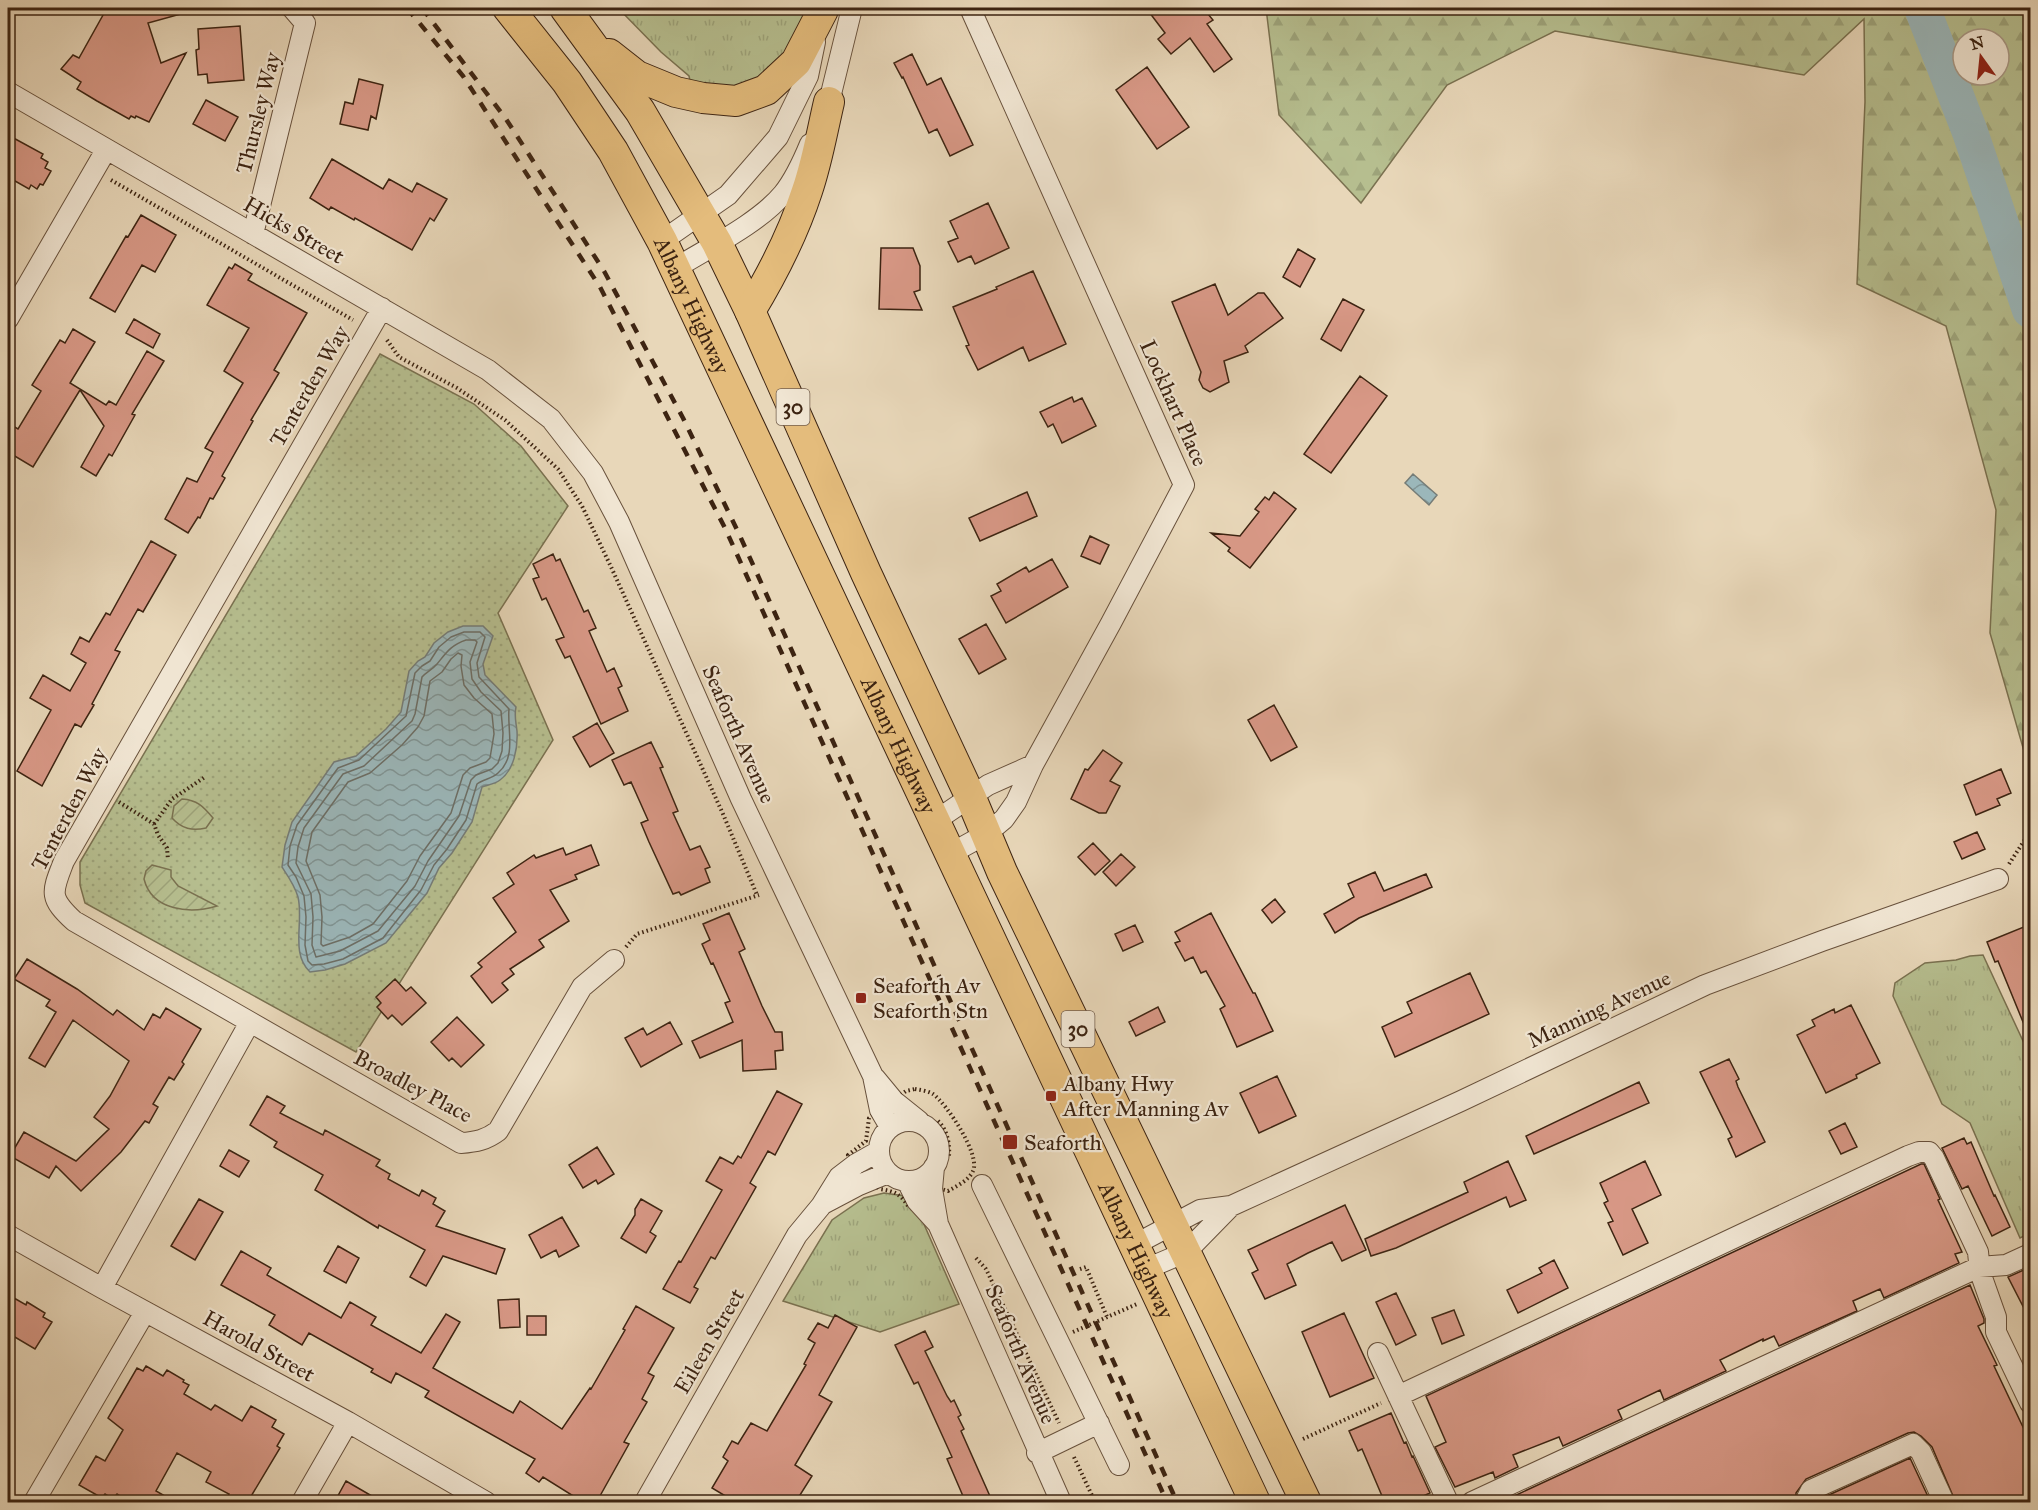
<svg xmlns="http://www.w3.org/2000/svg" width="2038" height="1510" font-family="'IM FELL Great Primer',serif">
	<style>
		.grass { fill: url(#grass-tufts); stroke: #7a7150; stroke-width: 1.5 }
		.forest { fill: url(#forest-firs); stroke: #7a7150; stroke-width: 1.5; fill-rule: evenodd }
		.park { fill: url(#park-dots); stroke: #7a7150; stroke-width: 1.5 }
		.garden { fill: url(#garden-furrows); stroke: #7a7150; stroke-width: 1.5 }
		.water { fill: url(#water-waves); stroke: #757c77; stroke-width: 1.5 }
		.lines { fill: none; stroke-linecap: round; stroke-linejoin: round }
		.shore { stroke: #6c6e66; stroke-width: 1.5 }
		.river { stroke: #9bb7ba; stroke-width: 36 }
		.building { fill: #d89886; stroke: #3d2412; stroke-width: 1.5 }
		.minor-casing { stroke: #68513c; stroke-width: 22 }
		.highway-casing { stroke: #3d2412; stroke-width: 32 }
		.path { stroke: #3d2412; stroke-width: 4; stroke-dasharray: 1.5 3; stroke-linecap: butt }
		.minor { stroke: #f0e5d2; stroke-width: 20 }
		.highway { stroke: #e4bc7c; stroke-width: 30 }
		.rail { stroke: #3d2412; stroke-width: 4.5; stroke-dasharray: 10 10; stroke-linecap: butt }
		.poi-dot { fill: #8f2418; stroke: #f0e5d2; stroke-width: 2 }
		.labels { text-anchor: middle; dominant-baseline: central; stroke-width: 4.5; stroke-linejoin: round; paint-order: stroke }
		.shield { fill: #f0e5d2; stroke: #735e4c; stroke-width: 1.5 }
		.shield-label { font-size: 21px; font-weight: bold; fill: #3d2412 }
		.street-label { font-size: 22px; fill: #3d2412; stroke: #f0e5d2 }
		.poi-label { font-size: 22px; fill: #3d2412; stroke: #f0e5d2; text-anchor: start }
	</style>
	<defs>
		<pattern id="grass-tufts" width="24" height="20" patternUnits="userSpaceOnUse" patternTransform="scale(1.5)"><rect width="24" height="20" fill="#b6be8f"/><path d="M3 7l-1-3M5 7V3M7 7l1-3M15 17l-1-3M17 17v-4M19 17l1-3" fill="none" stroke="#9da37a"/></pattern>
		<pattern id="forest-firs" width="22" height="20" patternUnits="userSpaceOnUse" patternTransform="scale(1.5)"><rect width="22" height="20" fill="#b6be8f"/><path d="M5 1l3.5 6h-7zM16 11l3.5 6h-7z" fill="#9da37a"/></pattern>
		<pattern id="park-dots" width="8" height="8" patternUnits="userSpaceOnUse" patternTransform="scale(1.5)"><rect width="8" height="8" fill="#b6be8f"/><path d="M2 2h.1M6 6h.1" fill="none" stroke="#9da37a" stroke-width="1.8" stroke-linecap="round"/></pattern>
		<pattern id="garden-furrows" width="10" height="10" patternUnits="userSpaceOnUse" patternTransform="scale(1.5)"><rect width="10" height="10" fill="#b6be8f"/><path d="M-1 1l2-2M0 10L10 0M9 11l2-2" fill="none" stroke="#9da37a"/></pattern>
		<pattern id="water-waves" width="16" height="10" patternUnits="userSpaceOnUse" patternTransform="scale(1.5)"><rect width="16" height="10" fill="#9bb7ba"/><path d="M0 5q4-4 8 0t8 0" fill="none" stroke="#809596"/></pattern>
	</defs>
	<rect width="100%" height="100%" fill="#e8d7b9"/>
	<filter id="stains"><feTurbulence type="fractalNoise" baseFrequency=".00333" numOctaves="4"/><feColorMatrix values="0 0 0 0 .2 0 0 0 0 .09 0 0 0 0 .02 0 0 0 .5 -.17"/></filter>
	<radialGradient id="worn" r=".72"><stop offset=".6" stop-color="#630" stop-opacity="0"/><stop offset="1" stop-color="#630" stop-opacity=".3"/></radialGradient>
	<path class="grass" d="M618 8H808L789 54 746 89 691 85 689 76 661 52Z
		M1983 955 2030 1056V1233L2020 1238 1970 1123 1942 1104 1893 996 1895 983 1925 963 1956 960 1970 956Z
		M884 1193 912 1197 959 1304 880 1332 783 1301 832 1220 864 1198Z"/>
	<path class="forest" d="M1266 8H2030V772L1990 633 1996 510 1946 326 1857 284 1865 102 1864 19 1804 75 1555 31 1447 85 1361 203 1279 115ZM1963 39H1999V75H1963Z"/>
	<path class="park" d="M380 354 474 404 521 446 568 506 498 613 553 740 356 1052 85 903 80 885V862Z"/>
	<path class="garden" d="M182 799C197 800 203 806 213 818L206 828C192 831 182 829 172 818L174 806Z
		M152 865 171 870V877L178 886 217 906C190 914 152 911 144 879L146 871Z"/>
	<path class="water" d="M1413 474 1437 495 1429 505 1405 483Z
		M463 626H483L493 636 483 664 485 675 516 707C514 716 516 722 517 731 518 748 514 770 500 780 495 784 488 785 482 787L472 822 452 853 439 868 427 893 386 943 345 964 325 970 310 972C290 953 304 922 298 897 295 886 288 876 282 867L285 845 292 822 334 762 356 756 386 729 401 712 409 671 418 661 425 657 434 643 448 632Z"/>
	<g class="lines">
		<path class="shore" d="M464 632H480L485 637 477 663 479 677 509 709C507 730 517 757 498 773 492 779 483 779 477 784L466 820 447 849 434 865 421 890 383 938 343 959 324 964 312 965 308 961 305 945 306 917 304 896 296 877 288 865 290 846 297 825 338 768 359 760 406 716 415 673 422 666 430 661 439 647 451 637Z
			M466 640H475L477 642 470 662 472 679 481 692 501 711 503 733 502 751 498 763 492 769 476 775 471 780 459 816 428 861 415 886 378 931 340 951 316 957 312 945 313 917 311 894 296 863 298 847 304 828 343 774 364 766 412 721 415 714 422 677C426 672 432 670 437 664 446 653 451 645 466 640Z
			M458 653 462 655 461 666 464 685 474 698 492 714 494 734 490 758 486 762 470 768 463 775 451 813 420 856 407 881 373 924 350 937 323 946 321 944 322 917 320 895 306 861 312 832 348 782 370 773 402 745 418 727 424 716 430 681 442 672 451 659Z"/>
		<path class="river" d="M1922 8 1970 132 2030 310"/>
	</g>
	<path class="building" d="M107 8H187L188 12 148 23 161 63 186 53 149 122 136 116 135 118 131 116 129 119 97 101 77 89 81 82 61 69 73 55 79 58Z
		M1146 8H1203L1213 20 1207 24 1232 59 1214 72 1190 38 1171 54 1158 39 1165 33Z
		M240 26 244 80 208 83 207 74 198 75 196 50 199 49 198 29Z
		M912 54 927 85 941 78 973 145 950 156 937 129 929 133 903 77 902 78 894 63Z
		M1147 67 1189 127 1157 149 1116 90Z
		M359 79 383 85 376 119 371 116 368 130 340 124 345 102 353 104Z
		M206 100 238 117 225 141 193 124Z
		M8 135 43 154 41 158 48 162 45 168 51 171 43 185 40 184 37 189 31 185 29 189 8 177Z
		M332 159 383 189 389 179 412 192 417 183 447 199 434 221 430 218 412 250 355 218 354 220 331 207 329 210 310 198Z
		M988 203 1009 248 975 264 971 256 958 262 948 242 958 238 950 221Z
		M141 215 176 235 155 272 142 265 115 312 90 298 126 236 128 237Z
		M881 248H913L920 266V290L914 292 922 310 879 309Z
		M1298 249 1315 259 1300 287 1283 277Z
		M235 264 252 274 248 280 307 313 274 370 279 373 251 420 253 421 222 476 225 478 213 499 210 498 200 518 198 517 188 533 165 519 187 478 197 482 213 452 205 448 243 383 224 371 249 328 207 305 229 267 232 269Z
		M1033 271 1066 344 1029 361 1023 347 978 370 966 346 969 345 953 307 997 289 996 287Z
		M1215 284 1228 315 1258 293H1264L1283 318 1245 346 1248 352 1224 361 1229 382 1210 392 1203 388 1199 380 1201 372 1172 302Z
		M1343 299 1364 310 1341 351 1321 339Z
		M134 319 160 334 153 348 126 333Z
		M73 329 95 342 70 383 106 405 109 401 116 405 147 351 164 361 132 414 135 415 112 456 109 454 96 476 81 467 104 426 80 390 33 467 8 452V423L18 429 41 391 32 385 60 340 65 343Z
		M1360 376 1387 396 1331 473 1304 454Z
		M1072 397 1074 402 1082 398 1096 426 1062 443 1053 424 1048 427 1040 412Z
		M1027 492 1037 516 980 541 969 518Z
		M1274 492 1296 509 1250 568 1228 551 1230 548 1211 533 1240 536 1259 512 1255 509 1265 497 1269 500Z
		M1090 536 1109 545 1100 564 1081 556Z
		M151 541 176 555 143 612 138 609 115 650 120 652 92 704 94 705 81 727 75 724 42 786 17 771 51 710 30 698 43 675 70 691 86 663 71 654 80 637 89 642 106 613 110 615Z
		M553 554 556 561 560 559 584 612 588 610 596 628 589 631 607 672 614 668 622 686 618 688 628 711 601 724 570 656 565 658 556 640 564 637 546 598 542 600 533 579 539 577 533 564Z
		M1052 559 1068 587 1006 623 991 596 1001 591 997 584 1026 567 1029 572Z
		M986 624 1006 659 979 674 959 639Z
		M1274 705 1297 747 1271 761 1248 720Z
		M597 723 614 753 590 767 573 737Z
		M651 742 663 767 660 768 678 811 673 813 690 850 700 846 710 867 705 869 710 882 681 895 679 892 673 894 649 842 641 823 648 820 631 782 624 785 612 760Z
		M1103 750 1122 763 1110 781 1120 786 1106 813H1099L1071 799 1085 769 1088 770Z
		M2001 769 2011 793 1997 799 2000 805 1976 815 1964 785Z
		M1977 832 1985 849 1962 859 1954 842Z
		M1093 843 1110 861 1095 875 1078 857Z
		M591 845 599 865 575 875 577 879 550 890 569 921 539 940 544 947 510 969 514 974 502 983 508 990 492 1003 471 976 482 967 478 963 516 932 493 898 514 884 507 873 534 855 536 858 563 848 566 855Z
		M1121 854 1135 867 1116 886 1103 872Z
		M1375 872 1384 891 1426 874 1432 887 1359 918 1335 933 1324 914 1354 897 1348 884Z
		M1275 899 1285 912 1272 923 1262 910Z
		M729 913 745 949 739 952 762 1006 775 1032H782L783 1050 775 1051 776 1069 743 1071 742 1040 700 1058 692 1041 733 1022 725 1003 730 1001 713 963 711 964 702 944 710 940 703 924Z
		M1211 913 1253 993H1255L1273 1031 1237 1047 1220 1009 1225 1006 1206 971 1201 973 1193 957 1185 961 1175 943 1180 941 1175 932Z
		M2031 924V1039H2030L1998 961 1995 962 1987 942Z
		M1135 925 1143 942 1123 951 1115 934Z
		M27 959 77 989 113 1015 117 1010 144 1030 153 1014 160 1018 166 1008 201 1029 182 1062 184 1064 174 1080 169 1077 153 1104 158 1107 149 1123 145 1121 121 1152 81 1191 56 1166 49 1178 10 1156 24 1132 76 1161 109 1129 94 1117 110 1096 129 1061 73 1020 45 1067 29 1058 56 1012 46 1006 50 1000 14 979Z
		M1470 973 1489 1014 1395 1057 1382 1027 1412 1013 1407 1002Z
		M395 979 406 991 411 987 426 1003 402 1025 392 1015 388 1019 377 1007 381 1003 376 997Z
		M1851 1005 1880 1063 1856 1075 1857 1078 1826 1093 1797 1035 1815 1026 1812 1020 1834 1009 1835 1013Z
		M1158 1007 1165 1022 1136 1036 1129 1022Z
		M457 1017 484 1045 461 1067 452 1058 449 1061 431 1042Z
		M670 1022 682 1044 641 1067 625 1038 643 1028 647 1035Z
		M1729 1059 1739 1079 1736 1081 1738 1087 1765 1142 1736 1157 1728 1139 1732 1137 1700 1072Z
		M1277 1076 1296 1116 1259 1133 1240 1093Z
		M1639 1082 1649 1103 1534 1154 1526 1136Z
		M777 1091 802 1104 775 1155 768 1151 750 1183 756 1187 715 1259 711 1257 694 1287 698 1289 690 1303 663 1289 679 1261 681 1262 722 1190 706 1181 720 1157 733 1164 738 1156 741 1158Z
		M267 1096 285 1106 280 1113 323 1135 325 1130 380 1160 376 1166 390 1174 388 1179 419 1196 422 1190 436 1198 433 1204 445 1211 436 1226 505 1249 496 1274 443 1256 426 1286 410 1277 425 1250 379 1225 378 1228 315 1190 323 1175 274 1147 277 1142 250 1125Z
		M1845 1123 1857 1147 1841 1154 1829 1131Z
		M1964 1138 1967 1144 1971 1142 1994 1196 1995 1195 2010 1227 1992 1236 1968 1186 1962 1189 1942 1148Z
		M597 1147 614 1174 598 1184 596 1180 583 1188 569 1165Z
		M229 1150 249 1161 239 1177 220 1166Z
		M1508 1161 1526 1200 1510 1207 1506 1197 1396 1248 1371 1256 1365 1239 1468 1192 1464 1182Z
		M1645 1161 1661 1195 1632 1209 1648 1243 1623 1255 1608 1223 1613 1221 1604 1203 1608 1201 1600 1183Z
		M1921 1164H1924L1940 1199 1938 1200 1962 1252 1955 1254 1959 1263 1884 1298 1880 1289 1853 1301 1857 1311 1779 1346 1774 1336 1763 1341V1339L1720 1360 1726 1371 1664 1400 1660 1390 1618 1410 1622 1419 1563 1446 1559 1437 1513 1455 1518 1467 1495 1478 1493 1472 1455 1487 1435 1447 1446 1442 1426 1396Z
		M199 1199 223 1212 195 1260 171 1246Z
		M641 1199 662 1211 650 1232 656 1236 646 1253 621 1238 635 1215V1209Z
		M1345 1205 1366 1250 1342 1261 1332 1242 1308 1253 1287 1264 1296 1285 1265 1299 1252 1273 1258 1270 1248 1250Z
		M562 1217 579 1246 559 1257 556 1250 541 1258 529 1235Z
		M338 1246 359 1258 346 1283 324 1271Z
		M241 1251 271 1268 267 1275 341 1318 350 1302 376 1317 371 1325 421 1353 446 1314 460 1322 433 1368 513 1413 520 1401 562 1429 590 1388 591 1389 625 1330 623 1329 636 1306 674 1328 648 1373 654 1376 642 1399 647 1402 624 1442 629 1444 596 1503H592L580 1496 578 1499 543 1477 539 1482 526 1473 535 1459 425 1397 429 1391 396 1373 391 1383 371 1372 373 1369 309 1333 302 1345 269 1325 275 1315 221 1285Z
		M1554 1260 1568 1288 1518 1313 1507 1290 1542 1273 1539 1268Z
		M2026 1269 2031 1278V1322L2008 1277Z
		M1970 1285 1984 1319V1323L1978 1326 1997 1365 1994 1366 2031 1444V1503H1956L1932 1447 1921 1436 1914 1432 1908 1433 1806 1479 1796 1493V1503H1499Z
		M1396 1293 1416 1335 1396 1345 1376 1302Z
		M14 1298 26 1305 27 1302 45 1313 43 1317 52 1322 35 1349 8 1333V1308Z
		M519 1299 520 1327 500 1328 498 1300Z
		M1454 1310 1464 1335 1442 1344 1432 1318Z
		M1344 1313 1374 1378 1330 1397 1302 1332Z
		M835 1315 857 1327 819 1395 832 1402 795 1465 812 1476 795 1503H737L712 1488 728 1461 723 1457 732 1441 738 1444 751 1423 767 1431 806 1365 804 1364 815 1343 808 1339 818 1323 828 1328Z
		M527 1316H546V1335H527Z
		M925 1331 933 1347 925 1351 947 1396 951 1402 954 1400 961 1415 958 1417 964 1429 961 1431 993 1503H966L947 1459 952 1457 918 1382 914 1384 895 1345Z
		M146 1366 163 1376 167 1370 184 1380 183 1382 189 1385 184 1394 211 1410 215 1405 242 1421 251 1406 276 1420 272 1427 284 1434 277 1446 280 1448 247 1503H224L229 1494 206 1482 211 1472 177 1453 156 1491 177 1503H131L117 1494 113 1499 105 1494 102 1498 79 1485 96 1456 105 1461 123 1430 108 1418 137 1368 143 1371Z
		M1391 1413 1404 1443 1406 1442 1412 1457 1413 1456 1430 1493 1408 1503H1385L1362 1449 1358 1451 1349 1431Z
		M1910 1458 1931 1503H1820V1499Z
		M346 1481 384 1503H334Z"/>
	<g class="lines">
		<g class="minor-casing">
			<path id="minor" d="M8 92 488 370 551 419 593 473 619 522 741 799 873 1076 880 1110 890 1127
				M825 112 829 102 852 8
				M253 234 305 23 292 8
				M662 241 728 195 778 137 808 76 815 42
				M676 268C708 248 759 223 783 194 795 179 803 161 810 144
				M8 319 106 150
				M935 821 988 785 1033 765
				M950 854 986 834 1004 819 1016 802 1033 765 1111 623 1184 485 970 8
				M250 1022 461 1143C476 1142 486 1140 498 1131L582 987 614 960
				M875 1078 894 1101 919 1121
				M879 1151a30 30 0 1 1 60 0a30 30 0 1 1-60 0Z
				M934 1167 932 1189 938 1224 1061 1502
				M907 1181 917 1201 938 1224
				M982 1185 1119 1465
				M823 1204 859 1185 888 1173
				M8 1235 102 1288 348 1422 486 1502
				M1134 1245 1200 1210 1231 1206 1461 1101 1705 985 1822 941 1998 879
				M1146 1269 1186 1252 1231 1206
				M102 1288 250 1022 74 921C48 897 52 892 64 861L382 308
				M1378 1353 1448 1502
				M1398 1396 1908 1156 1919 1152H1929L1934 1158 1978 1252 1980 1272 1996 1317V1332L2030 1403
				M1037 1453 1099 1423
				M34 1502 145 1312
				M302 1502 348 1422
				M645 1502 797 1235 821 1206 839 1177 856 1164 879 1151
				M1472 1502 1979 1267 2006 1265 2030 1254
				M1808 1502 1807 1498 1811 1490 1913 1444 1921 1452 1944 1502"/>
		</g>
		<g class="highway-casing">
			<g id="highway">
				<path id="s1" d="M508 8 567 82 613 151 662 241 1255 1502"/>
				<path d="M565 8 640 111 717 243 750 311 866 573 971 798 1002 872 1306 1502"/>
				<path d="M609 54 637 76 676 92 703 98 736 101 766 90 796 62 823 10"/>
				<path d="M750 311C773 273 793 234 807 191 817 162 822 132 829 102"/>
			</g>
		</g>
		<path class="path" d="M111 180 353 320
			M387 340 399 357 457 388 505 420 558 469 582 506 612 569 723 814 757 895
			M119 802 154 824 158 835 167 848 168 860
			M154 824 172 799 205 777
			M2009 864 2030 832
			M626 947 637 934 759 895
			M915 1089C921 1090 928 1091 933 1094 946 1103 981 1155 973 1171 969 1180 957 1186 948 1191 929 1184 922 1196 909 1208 901 1194 895 1191 879 1189L848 1155 866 1141 869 1118 906 1091Z
			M938 1121C947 1129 950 1144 949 1156
			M976 1258 986 1269 1059 1423
			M1080 1269 1086 1267 1107 1317
			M1073 1332 1137 1304
			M1303 1439 1381 1403
			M1074 1457 1095 1502"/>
		<use href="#minor" class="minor"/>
		<use href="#highway" class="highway"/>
		<path class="rail" d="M407 8 463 76 600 287 725 528 1167 1502
			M422 8 506 119 604 271 683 418 740 536 1177 1502"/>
	</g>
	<g class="poi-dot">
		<rect x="855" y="992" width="12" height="12" rx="3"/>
		<rect x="1045" y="1090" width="12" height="12" rx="3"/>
		<rect x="1002" y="1134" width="16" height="16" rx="3"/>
	</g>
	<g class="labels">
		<g class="shield">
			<rect x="776.5" y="389" width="33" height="36" rx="4.5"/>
			<rect x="1061.5" y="1011" width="33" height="36" rx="4.5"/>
		</g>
		<g class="shield-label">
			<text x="793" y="407">30</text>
			<text x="1078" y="1029">30</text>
		</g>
		<g class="street-label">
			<text transform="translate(258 113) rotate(-76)">Thursley Way</text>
			<text transform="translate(294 230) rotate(30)">Hicks Street</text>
			<text stroke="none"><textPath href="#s1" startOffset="351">Albany Highway</textPath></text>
			<text transform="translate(309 386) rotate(-60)">Tenterden Way</text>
			<text transform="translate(1174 403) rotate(66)">Lockhart Place</text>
			<text transform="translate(739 734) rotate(66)">Seaforth Avenue</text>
			<text stroke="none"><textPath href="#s1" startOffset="837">Albany Highway</textPath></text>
			<text transform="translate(69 809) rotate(-62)">Tenterden Way</text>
			<text transform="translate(1599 1009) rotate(-25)">Manning Avenue</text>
			<text transform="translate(413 1086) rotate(28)">Broadley Place</text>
			<text stroke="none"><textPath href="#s1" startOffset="1395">Albany Highway</textPath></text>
			<text transform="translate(709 1341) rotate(-60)">Eileen Street</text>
			<text transform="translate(259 1346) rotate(29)">Harold Street</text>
			<text transform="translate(1021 1354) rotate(67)">Seaforth Avenue</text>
		</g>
		<g class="poi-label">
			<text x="873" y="985">Seaforth Av<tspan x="873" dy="25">Seaforth Stn</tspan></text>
			<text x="1063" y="1083">Albany Hwy<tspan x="1063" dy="25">After Manning Av</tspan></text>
			<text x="1024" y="1142">Seaforth</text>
		</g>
	</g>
	<rect width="2038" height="1510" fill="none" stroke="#e8d7b9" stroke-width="30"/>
	<rect x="9" y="9" width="2020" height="1492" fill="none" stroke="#3d2412" stroke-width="3"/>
	<rect x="15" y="15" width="2008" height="1480" fill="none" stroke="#3d2412" stroke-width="1.5"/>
	<g transform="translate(1981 57) rotate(345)"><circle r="28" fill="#f0e5d2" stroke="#a89885" stroke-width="1.5"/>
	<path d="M0-4.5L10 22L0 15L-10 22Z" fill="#8f2418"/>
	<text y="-9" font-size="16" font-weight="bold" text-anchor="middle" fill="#3d2412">N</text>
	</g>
	<rect width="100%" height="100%" filter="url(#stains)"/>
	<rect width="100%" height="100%" fill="url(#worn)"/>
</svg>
